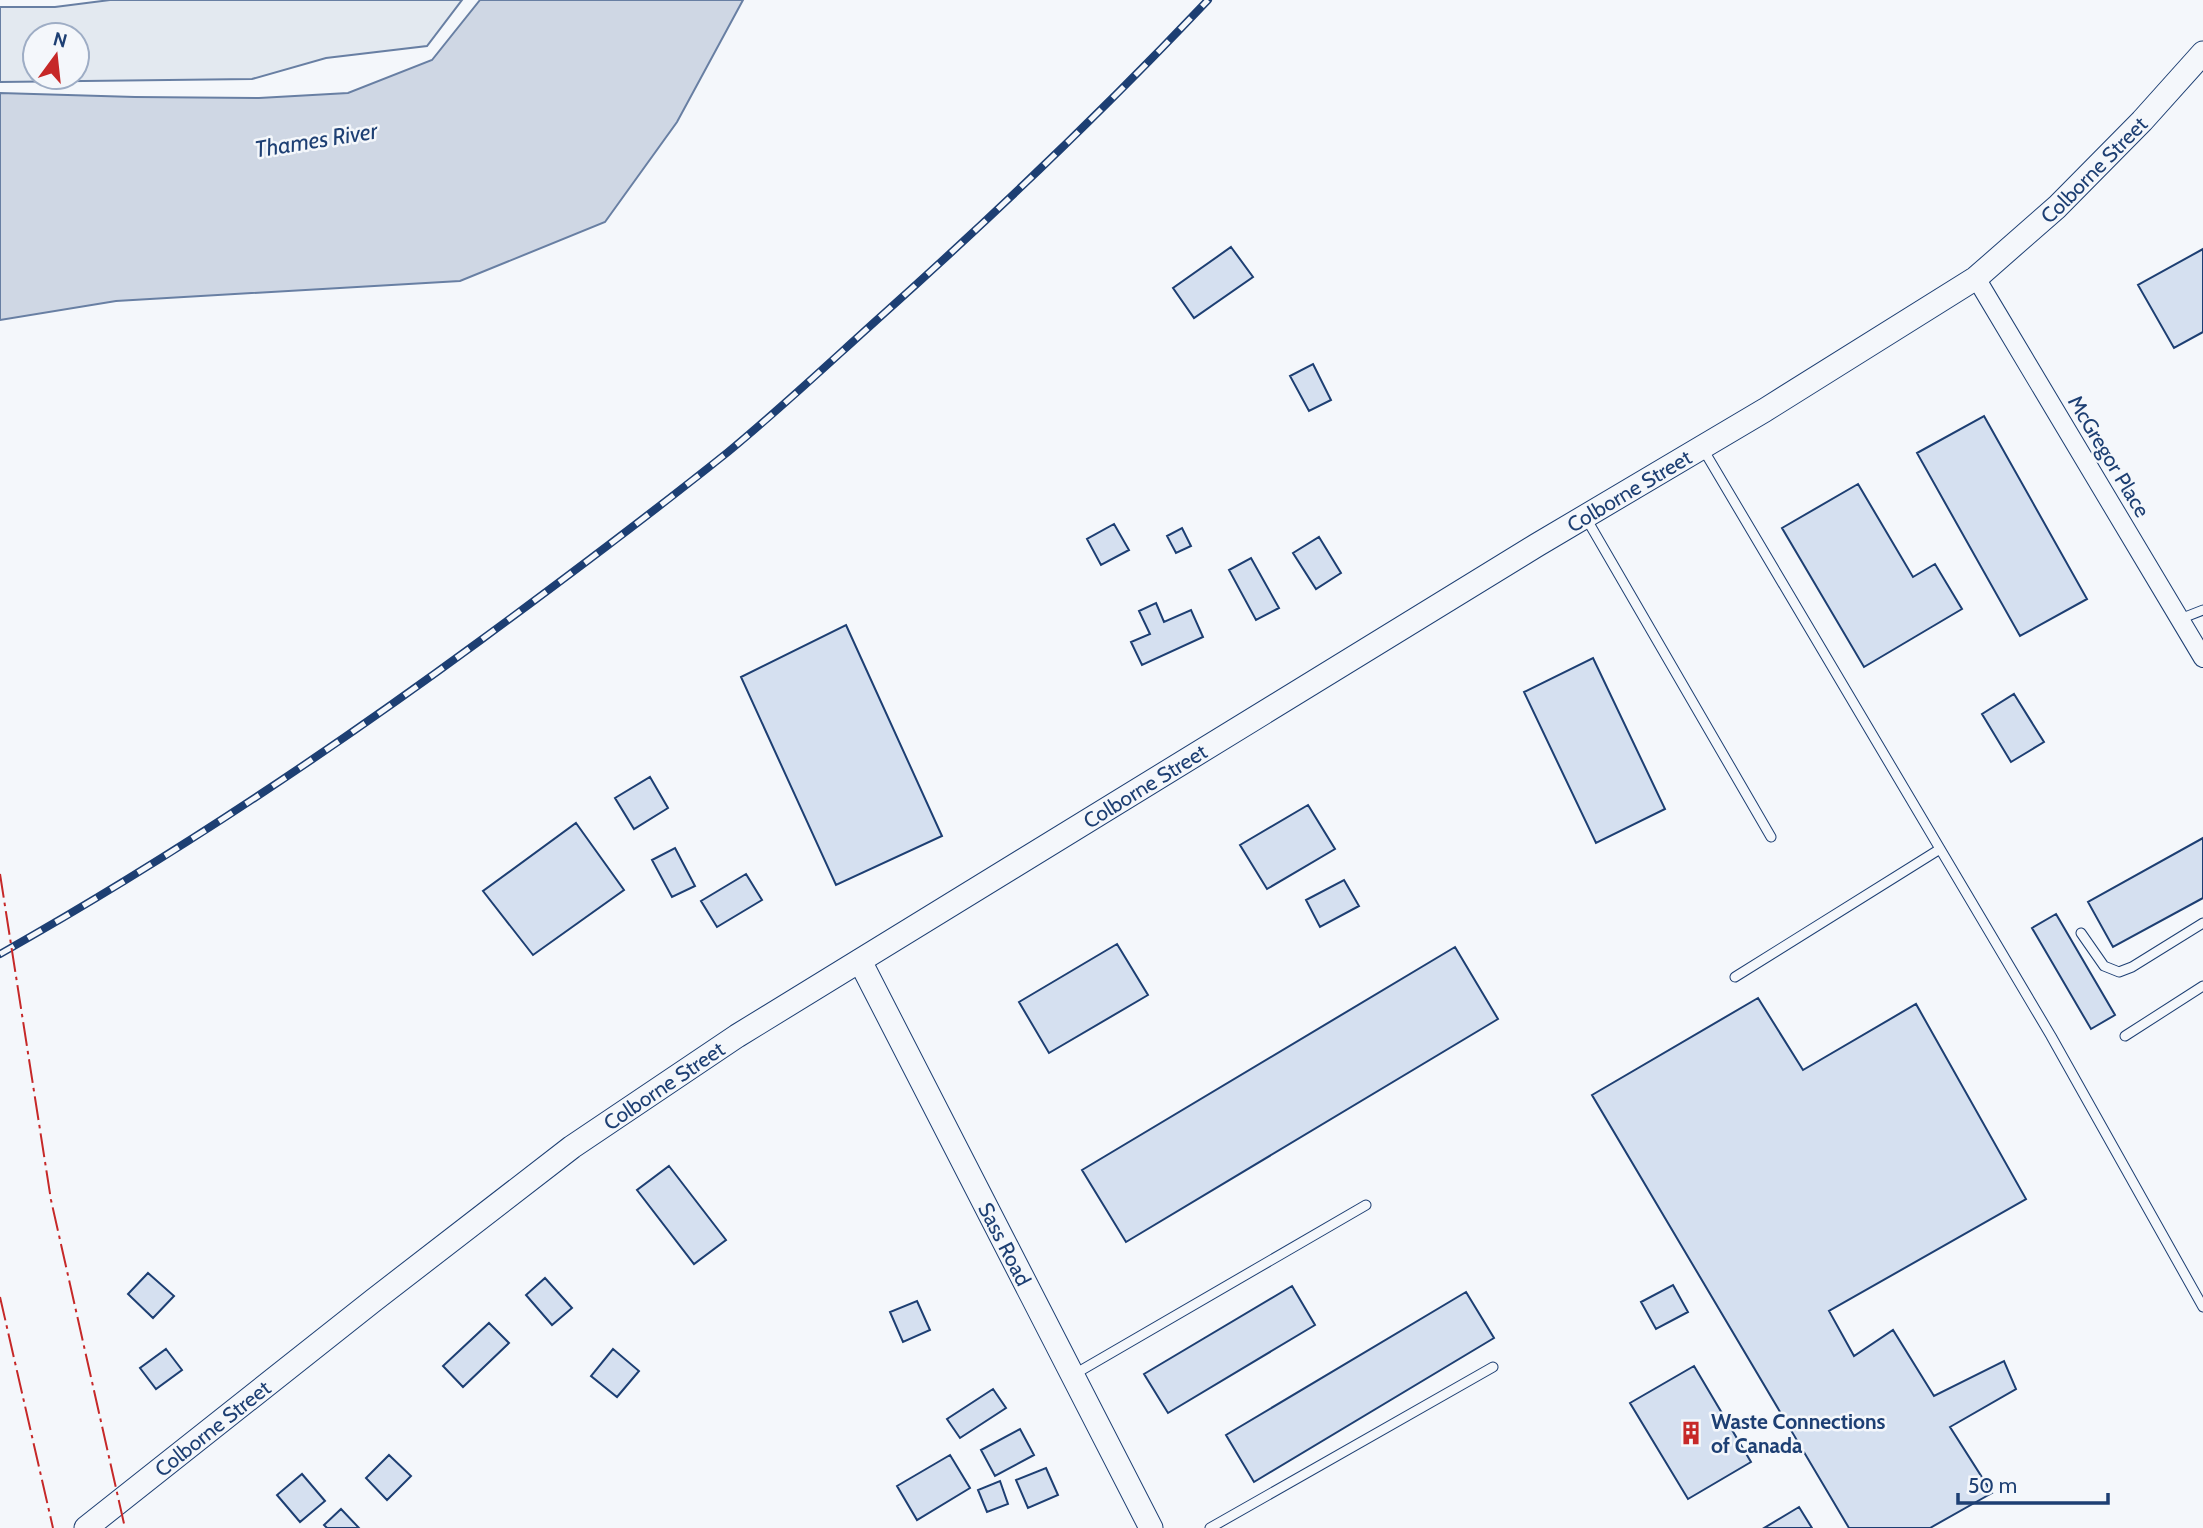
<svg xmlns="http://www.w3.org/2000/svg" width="2203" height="1528" font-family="Cabin,sans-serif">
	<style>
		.green { fill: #e3e9f0; stroke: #687fa3; stroke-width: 2; fill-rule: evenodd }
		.water { fill: #cfd7e4; stroke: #687fa3; stroke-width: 2 }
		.building { fill: #d5e0f0; stroke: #1d3f73; stroke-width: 2 }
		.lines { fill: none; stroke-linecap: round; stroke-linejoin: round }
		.service-casing { stroke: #1d3f73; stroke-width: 11 }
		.minor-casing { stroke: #1d3f73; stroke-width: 20 }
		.tertiary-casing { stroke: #1d3f73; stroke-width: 25 }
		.service { stroke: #f4f7fb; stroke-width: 9 }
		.minor { stroke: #f4f7fb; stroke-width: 18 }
		.tertiary { stroke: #f4f7fb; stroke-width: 23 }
		.rail-casing { stroke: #1d3f73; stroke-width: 8 }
		.rail { stroke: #f4f7fb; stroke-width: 5; stroke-dasharray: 16; stroke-linecap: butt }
		.power { stroke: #c62828; stroke-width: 2; stroke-dasharray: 24 5 3.5 5; stroke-linecap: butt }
		.labels { text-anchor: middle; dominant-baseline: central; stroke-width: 5; stroke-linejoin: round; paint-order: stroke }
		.street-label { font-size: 21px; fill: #1d3f73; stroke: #f4f7fb }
		.poi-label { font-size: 21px; font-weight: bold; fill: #1d3f73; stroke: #f4f7fb; text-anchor: start }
		.water-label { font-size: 23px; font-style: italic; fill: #1d3f73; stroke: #f4f7fb }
	</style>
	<rect width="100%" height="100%" fill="#f4f7fb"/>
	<path class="green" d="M110 0H462L427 46 326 58 252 79 0 82V7H55ZM35 35H77V77H35Z"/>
	<path class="water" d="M480 0H743L677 122 605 222 460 281 116 301 0 320V93L135 97 259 98 348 93 432 60Z"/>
	<path class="building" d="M1231 247 1253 277 1194 318 1173 288Z
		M2203 249V332L2174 348 2138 285Z
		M1313 364 1331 400 1309 411 1290 376Z
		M1984 416 2087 599 2020 636 1917 453Z
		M1858 484 1913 577 1935 564 1962 609 1864 667 1782 528Z
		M1114 524 1129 550 1101 565 1087 539Z
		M1182 528 1191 546 1176 553 1167 536Z
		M1319 537 1341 573 1316 589 1293 553Z
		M1251 558 1279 608 1256 620 1229 570Z
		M1156 603 1164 622 1191 610 1203 637 1142 665 1131 642 1150 634 1139 611Z
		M846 625 942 836 836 885 741 677Z
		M1593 658 1665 809 1596 843 1524 692Z
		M2014 694 2044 742 2011 762 1982 714Z
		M650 777 668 808 634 829 615 798Z
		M1308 805 1335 849 1267 889 1240 845Z
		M576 823 624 890 533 955 483 891Z
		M2203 838V898L2113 947 2088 902Z
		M675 848 695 886 672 897 652 860Z
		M746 874 762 900 717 927 701 901Z
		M1344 880 1359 906 1320 927 1306 900Z
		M2056 914 2115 1015 2091 1029 2032 928Z
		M1117 944 1148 995 1049 1053 1019 1002Z
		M1455 947 1498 1019 1126 1242 1082 1170Z
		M1758 998 1803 1070 1916 1004 2026 1199 1829 1311 1854 1356 1893 1330 1934 1396 2004 1361 2016 1389 1950 1427 1992 1493 1930 1528H1849L1592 1095Z
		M669 1166 726 1240 694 1264 637 1190Z
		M148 1273 174 1296 153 1318 128 1294Z
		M545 1278 572 1308 552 1325 526 1295Z
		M1673 1285 1688 1312 1656 1329 1641 1302Z
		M1292 1286 1315 1325 1168 1413 1144 1374Z
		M1466 1292 1494 1338 1254 1482 1226 1435Z
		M917 1301 930 1330 903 1342 890 1312Z
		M489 1323 509 1343 463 1387 443 1366Z
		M166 1349 182 1370 156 1389 140 1368Z
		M613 1349 639 1371 617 1397 591 1376Z
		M1694 1366 1751 1462 1688 1499 1630 1403Z
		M993 1389 1006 1408 960 1438 947 1419Z
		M1020 1429 1034 1455 995 1476 981 1450Z
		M389 1455 411 1476 387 1500 366 1478Z
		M950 1455 970 1488 917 1520 897 1486Z
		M1046 1468 1058 1495 1028 1508 1016 1480Z
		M302 1474 325 1501 300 1522 277 1495Z
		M1000 1481 1008 1504 987 1512 978 1490Z
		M1799 1507 1812 1528H1764Z
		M341 1509 359 1528H327L324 1525Z"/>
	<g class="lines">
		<g class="service-casing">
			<path id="service" d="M1703 449 2051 1036 2203 1307
				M1586 518 1771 837
				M2180 619 2203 610
				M2081 933 2104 966 2119 972 2132 967 2203 923
				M1735 977 1940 849
				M2125 1036 2203 986
				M1073 1375 1366 1205
				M1210 1528 1493 1367"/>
		</g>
		<g class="minor-casing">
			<path id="minor" d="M1976 278 2203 658"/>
		</g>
		<g class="tertiary-casing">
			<g id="tertiary">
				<path id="s1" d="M860 961 1151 1528"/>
				<path id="s2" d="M86 1528 374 1300 572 1147 737 1036 1537 545 1765 410 1976 278 2057 207 2142 121 2203 53"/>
			</g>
		</g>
		<use href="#service" class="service"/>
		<use href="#minor" class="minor"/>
		<use href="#tertiary" class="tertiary"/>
		<g class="rail-casing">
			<path id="rail" d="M0 954C167 860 327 753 481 640 564 579 647 517 728 452 780 409 829 363 879 318 993 216 1103 111 1208 0"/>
		</g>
		<use href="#rail" class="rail"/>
		<path class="power" d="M0 874 51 1200 125 1528
			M0 1297 53 1528"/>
	</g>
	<defs>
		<g id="building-bare" transform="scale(1.89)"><path d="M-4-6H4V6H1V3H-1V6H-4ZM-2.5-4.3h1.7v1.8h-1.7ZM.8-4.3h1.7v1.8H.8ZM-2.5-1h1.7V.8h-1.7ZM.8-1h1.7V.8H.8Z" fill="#c62828" stroke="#f4f7fb" stroke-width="2.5" paint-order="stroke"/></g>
	</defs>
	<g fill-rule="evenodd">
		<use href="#building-bare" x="1691" y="1433"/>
	</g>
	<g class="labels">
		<g class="street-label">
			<text stroke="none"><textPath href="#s2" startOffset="2429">Colborne Street</textPath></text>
			<text transform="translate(2109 456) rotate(59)">McGregor Place</text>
			<text stroke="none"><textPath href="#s2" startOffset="1862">Colborne Street</textPath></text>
			<text stroke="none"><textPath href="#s2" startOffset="1295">Colborne Street</textPath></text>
			<text stroke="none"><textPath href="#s2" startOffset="728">Colborne Street</textPath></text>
			<text stroke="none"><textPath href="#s1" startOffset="318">Sass Road</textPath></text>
			<text stroke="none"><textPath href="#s2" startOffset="161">Colborne Street</textPath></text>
		</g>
		<g class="poi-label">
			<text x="1711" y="1421">Waste Connections<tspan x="1711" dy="24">of Canada</tspan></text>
		</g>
		<g class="water-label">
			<text transform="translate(316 140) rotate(-9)">Thames River</text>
		</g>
	</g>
	<g transform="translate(56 56) rotate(15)"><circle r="33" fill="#f4f7fb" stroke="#9eadc5" stroke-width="2"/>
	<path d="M0-5L12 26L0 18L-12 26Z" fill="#c62828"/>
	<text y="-10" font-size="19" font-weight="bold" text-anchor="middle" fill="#1d3f73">N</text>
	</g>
	<path d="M1958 1493v10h150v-10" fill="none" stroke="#1d3f73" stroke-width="3.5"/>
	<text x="1968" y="1493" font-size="21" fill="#1d3f73" stroke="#f4f7fb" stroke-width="5" paint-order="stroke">50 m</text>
</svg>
